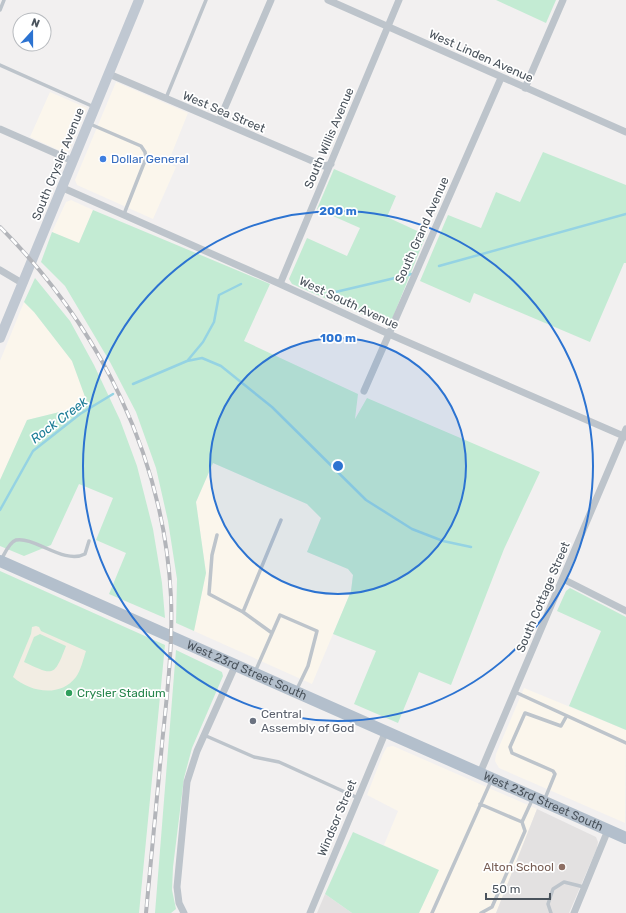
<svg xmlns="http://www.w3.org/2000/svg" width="626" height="913" font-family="Rubik,sans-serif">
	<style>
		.commercial { fill: #fbf6ec }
		.education { fill: #e3e1e1 }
		.green { fill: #c3ebd3 }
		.sand { fill: #f2ede3; fill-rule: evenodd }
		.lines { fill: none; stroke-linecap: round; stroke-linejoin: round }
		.stream { stroke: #95d3e3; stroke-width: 2.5 }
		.service { stroke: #bdc4cb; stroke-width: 3.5 }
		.minor { stroke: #bdc4cb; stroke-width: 7 }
		.secondary { stroke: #c0c8d2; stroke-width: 10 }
		.primary { stroke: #b3bfcc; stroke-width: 12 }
		.rail-casing { stroke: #b3b5ba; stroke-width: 4 }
		.rail { stroke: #fff; stroke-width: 2.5; stroke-dasharray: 8; stroke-linecap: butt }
		.ring { fill: none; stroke: #2c73d1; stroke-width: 2 }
		.shop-dot { fill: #3f7fe0; stroke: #fff; stroke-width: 1.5 }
		.leisure-dot { fill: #2e9e5b; stroke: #fff; stroke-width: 1.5 }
		.worship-dot { fill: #6b7280; stroke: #fff; stroke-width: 1.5 }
		.education-dot { fill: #8d6e63; stroke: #fff; stroke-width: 1.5 }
		.labels { text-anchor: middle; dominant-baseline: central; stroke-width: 3.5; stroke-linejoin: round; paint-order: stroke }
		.street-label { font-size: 12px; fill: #4a535c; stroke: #fff }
		.shop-label { font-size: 12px; fill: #366cbe; stroke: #fff; text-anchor: start }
		.leisure-label { font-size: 12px; fill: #27864d; stroke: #fff; text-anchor: start }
		.worship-label { font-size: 12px; fill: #5b616d; stroke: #fff; text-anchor: start }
		.education-label { font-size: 12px; fill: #785e54; stroke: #fff; text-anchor: end }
		.water-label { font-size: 13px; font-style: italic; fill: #1a7c96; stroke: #fff }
		.centre { fill: #2c73d1; stroke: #fff; stroke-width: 2 }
		.ring-label { font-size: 12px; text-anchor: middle; font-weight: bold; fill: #2c73d1; stroke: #fff; stroke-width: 3.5; stroke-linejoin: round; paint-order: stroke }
	</style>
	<rect width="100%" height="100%" fill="#f2f0f0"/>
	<path class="commercial" d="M116 82 188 113 168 163 176 167 153 219 77 185 75 180Z
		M50 92 87 108 69 151 65 153 30 137Z
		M71 200 93 210 79 244 52 232 66 202Z
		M24 302 34 312 72 361 88 405 27 420 0 480V361Z
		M213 463 307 504 321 518 307 552 348 569 353 575 351 591 312 684 194 631 206 573 196 502Z
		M524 688 626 730 625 823 499 768 495 761 496 754Z
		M393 746 537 809 496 913H419L438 870 384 845 398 811 367 795 383 754 387 747Z"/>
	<path class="education" d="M537 809 596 837 598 842 597 848 569 913H496Z
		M325 894 352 913H317Z"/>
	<path class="green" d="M496 0H556L546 23Z
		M543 152 626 185V263H624L590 342 474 293 470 303 420 281 448 215 481 228 496 192 520 202Z
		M334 169 396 196 387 217 426 235 391 322 387 325 292 284 289 279 307 238 347 256 360 228 317 209Z
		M93 210 270 284 244 341 358 394 355 419 367 398 540 472 504 549 451 685 419 672 398 723 354 704 376 651 333 634 351 591 353 575 348 569 307 552 321 518 307 504 213 463 196 502 206 573 194 631 176 623 177 579 168 521 156 468 136 412 110 362 65 286 41 262 52 232 79 243Z
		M35 278 70 321 94 365 120 420 137 466 153 529 162 583 165 618 109 594 126 553 96 540 113 498 79 484 51 545 24 556 0 546V480L27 420 88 405 72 361 34 312 24 302Z
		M0 571 165 645 139 913H0Z
		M570 588 626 617V730L569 706 601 631 557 611 566 591Z
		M176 650 222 672 223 676 192 748 184 778 173 867 172 890 176 909 171 913H155Z
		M353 832 439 870 419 913H352L325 894Z"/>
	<path class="sand" d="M36 626 39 627 41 631 86 651C83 660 81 670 76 677 60 698 30 692 13 677L31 634 32 627ZM40 634 66 646C54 677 54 676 24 662L34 637Z"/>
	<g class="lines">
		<path class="stream" d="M439 266 626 214
			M327 294 412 274
			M188 360 203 342 214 322 219 295 241 284
			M133 384 187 361 202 358 221 366 272 407 366 500 412 529 443 541 471 547
			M0 510 33 451 80 414 113 394"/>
		<path class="service" d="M0 10 4 0
			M0 65 94 107
			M166 98 206 0
			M90 124 141 146 145 152 146 158 124 214
			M217 535 212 555 209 594 243 612 272 633
			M1 560C4 555 9 542 16 540 34 536 64 565 85 554L89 541
			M243 612 281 520
			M255 672 280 615 317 631 308 666 297 689
			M515 692 626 743
			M204 735 254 757 279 762 358 798
			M544 801 555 774 553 771 512 753 510 747 525 713 561 726 566 717
			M480 804 522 822
			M432 913 491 781
			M481 913 492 907 525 831 522 822 533 798
			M551 913 548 904 553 889 564 882 584 887"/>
		<path class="minor" d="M328 0 626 132
			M109 74 324 166 331 164
			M525 88 563 0
			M219 121 271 0
			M0 129 73 161
			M63 188 280 284 389 334 626 437
			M0 270 22 283
			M280 284 399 0
			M364 391 501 78
			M563 579 626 611
			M480 773 626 429
			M184 913 179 903 177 887 187 782 197 751 236 664
			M310 913 386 731
			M574 913 608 830"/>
		<path class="secondary" d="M0 338 139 0"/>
		<path class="primary" id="s1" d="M0 561 626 838"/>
		<g class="rail-casing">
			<path id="rail" d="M0 227C99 326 164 456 171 597 173 646 167 695 162 744 157 800 151 857 146 913"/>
		</g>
		<use href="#rail" class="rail"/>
	</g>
	<circle cx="338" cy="466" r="128" fill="#2c73d1" fill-opacity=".12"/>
	<g class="ring">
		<circle cx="338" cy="466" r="128"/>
		<circle cx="338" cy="466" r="255"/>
	</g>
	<circle class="shop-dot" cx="103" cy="159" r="4"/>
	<circle class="leisure-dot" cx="69" cy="693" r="4"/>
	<circle class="worship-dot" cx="253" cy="721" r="4"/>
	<circle class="education-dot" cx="562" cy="867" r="4"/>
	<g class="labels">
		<g class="street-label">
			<text transform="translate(481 56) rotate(24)">West Linden Avenue</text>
			<text transform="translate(224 112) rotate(23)">West Sea Street</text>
			<text transform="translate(329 138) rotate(-67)">South Willis Avenue</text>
			<text transform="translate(58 164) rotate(-68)">South Crysler Avenue</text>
			<text transform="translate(422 230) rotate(-66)">South Grand Avenue</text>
			<text transform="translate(349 303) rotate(25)">West South Avenue</text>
			<text transform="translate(543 597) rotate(-67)">South Cottage Street</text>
			<text stroke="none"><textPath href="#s1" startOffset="270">West 23rd Street South</textPath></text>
			<text stroke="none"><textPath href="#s1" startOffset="594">West 23rd Street South</textPath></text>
			<text transform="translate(337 818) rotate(-67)">Windsor Street</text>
		</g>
		<g class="shop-label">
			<text x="111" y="159">Dollar General</text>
		</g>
		<g class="leisure-label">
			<text x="77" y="693">Crysler Stadium</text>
		</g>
		<g class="worship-label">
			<text x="261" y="714">Central<tspan x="261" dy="14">Assembly of God</tspan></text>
		</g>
		<g class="education-label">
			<text x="554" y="867">Alton School</text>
		</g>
		<g class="water-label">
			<text transform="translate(59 420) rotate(-37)">Rock Creek</text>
		</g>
	</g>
	<circle cx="338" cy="466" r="6" class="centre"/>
	<g class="ring-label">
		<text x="338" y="215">200 m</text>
		<text x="338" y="342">100 m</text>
	</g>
	<g transform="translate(32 32) rotate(21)"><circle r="19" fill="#ffffff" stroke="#b7babe"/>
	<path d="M0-3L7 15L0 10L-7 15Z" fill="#2c73d1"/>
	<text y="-6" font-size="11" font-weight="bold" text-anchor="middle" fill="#4a535c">N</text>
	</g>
	<path d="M486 893v6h64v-6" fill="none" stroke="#4a535c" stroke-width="2"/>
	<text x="492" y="893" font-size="12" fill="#4a535c" stroke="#ffffff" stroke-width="3" paint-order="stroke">50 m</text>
</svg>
